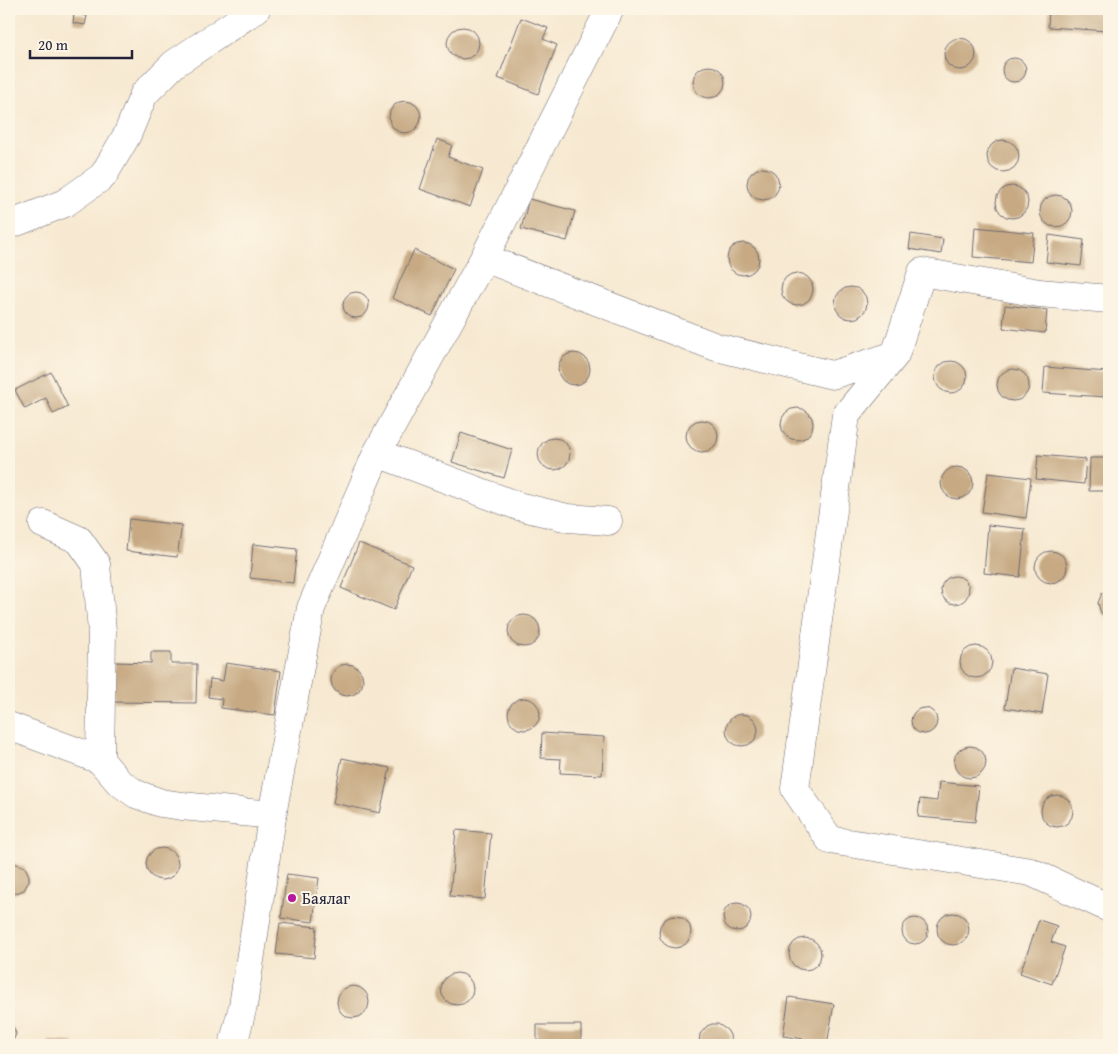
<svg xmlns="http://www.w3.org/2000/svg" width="1118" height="1054" font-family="'Gentium Book Plus',serif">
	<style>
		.building { fill: #c7aa84 }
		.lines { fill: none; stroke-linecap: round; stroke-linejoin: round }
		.minor-casing { stroke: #6d6870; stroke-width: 29 }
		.minor { stroke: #fff; stroke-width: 28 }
		.poi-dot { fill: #b5179e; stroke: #fcf5e5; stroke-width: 2 }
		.labels { text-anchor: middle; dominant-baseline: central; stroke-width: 4; stroke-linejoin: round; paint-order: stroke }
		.poi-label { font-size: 16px; fill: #22223b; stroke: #fcf5e5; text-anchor: start }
	</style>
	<rect width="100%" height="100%" fill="#fcf5e5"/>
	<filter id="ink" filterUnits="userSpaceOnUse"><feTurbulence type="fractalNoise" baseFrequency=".02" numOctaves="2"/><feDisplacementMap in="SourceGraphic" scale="10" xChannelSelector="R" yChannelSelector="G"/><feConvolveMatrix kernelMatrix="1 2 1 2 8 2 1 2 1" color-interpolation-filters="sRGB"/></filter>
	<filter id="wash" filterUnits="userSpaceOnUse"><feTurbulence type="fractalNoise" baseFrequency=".0096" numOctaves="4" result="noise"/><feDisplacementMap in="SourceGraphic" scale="20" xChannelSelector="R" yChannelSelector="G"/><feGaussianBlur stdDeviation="1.12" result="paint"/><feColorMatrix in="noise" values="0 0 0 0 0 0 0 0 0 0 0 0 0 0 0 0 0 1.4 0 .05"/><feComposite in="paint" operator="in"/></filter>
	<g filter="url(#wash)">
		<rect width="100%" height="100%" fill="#f7e9d1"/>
		<g id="blocks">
			<path class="building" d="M1049 9H1109V31L1048 27Z
				M74 13 87 16 85 25 73 23Z
				M521 18 548 28 543 39 557 45 538 94 498 78Z
				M447 43a16 16 0 1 1 32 0a16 16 0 1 1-32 0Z
				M944 54a16 16 0 1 1 32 0a16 16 0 1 1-32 0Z
				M1002 70a12 12 0 1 1 24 0a12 12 0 1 1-24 0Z
				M693 82a16 16 0 1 1 32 0a16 16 0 1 1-32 0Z
				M389 117a16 16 0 1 1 32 0a16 16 0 1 1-32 0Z
				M437 139 452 145 448 157 483 170 470 207 420 189Z
				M987 156a16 16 0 1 1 32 0a16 16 0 1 1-32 0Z
				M747 184a16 16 0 1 1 32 0a16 16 0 1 1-32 0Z
				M996 202a16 16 0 1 1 32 0a16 16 0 1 1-32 0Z
				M1040 211a16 16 0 1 1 32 0a16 16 0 1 1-32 0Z
				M529 199 575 211 567 241 521 229Z
				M975 227 1034 233 1031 262 973 257Z
				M911 234 943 239 941 254 909 249Z
				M1049 235 1084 240 1081 266 1046 262Z
				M727 259a16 16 0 1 1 32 0a16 16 0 1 1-32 0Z
				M414 250 454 269 432 316 392 298Z
				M781 289a16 16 0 1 1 32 0a16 16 0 1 1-32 0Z
				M835 303a16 16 0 1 1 32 0a16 16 0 1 1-32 0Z
				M343 305a13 13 0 1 1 26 0a13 13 0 1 1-26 0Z
				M1005 305 1047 310 1045 333 1003 328Z
				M558 369a16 16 0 1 1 32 0a16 16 0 1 1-32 0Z
				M935 377a16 16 0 1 1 32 0a16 16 0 1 1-32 0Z
				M1045 367 1108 372 1106 397 1043 393Z
				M997 385a16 16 0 1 1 32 0a16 16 0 1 1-32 0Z
				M51 372 68 407 53 414 46 398 25 409 15 390Z
				M781 424a16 16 0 1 1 32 0a16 16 0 1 1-32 0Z
				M686 436a16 16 0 1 1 32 0a16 16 0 1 1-32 0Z
				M461 433 512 450 504 478 452 462Z
				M538 454a16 16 0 1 1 32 0a16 16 0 1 1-32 0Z
				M1038 455 1086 459 1084 484 1036 479Z
				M1090 458H1109V491H1089Z
				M941 483a16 16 0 1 1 32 0a16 16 0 1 1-32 0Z
				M988 473 1031 478 1026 518 982 512Z
				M129 519 182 525 177 557 126 551Z
				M988 525 1025 529 1020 577 984 573Z
				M359 543 412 565 394 610 341 588Z
				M253 544 297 549 293 583 250 578Z
				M1035 567a16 16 0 1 1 32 0a16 16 0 1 1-32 0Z
				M941 590a14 14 0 1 1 28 0a14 14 0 1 1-28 0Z
				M1109 589V619L1101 613 1098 603 1102 593Z
				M508 631a16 16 0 1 1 32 0a16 16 0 1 1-32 0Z
				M960 662a16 16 0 1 1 32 0a16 16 0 1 1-32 0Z
				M151 652H171V664H197L196 703 114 702 115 662 151 663Z
				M226 663 281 671 275 715 221 708 222 699 208 697 210 679 223 681Z
				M331 680a16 16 0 1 1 32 0a16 16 0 1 1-32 0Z
				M1011 668 1048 674 1042 714 1005 708Z
				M508 714a16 16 0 1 1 32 0a16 16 0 1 1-32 0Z
				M911 721a13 13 0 1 1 26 0a13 13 0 1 1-26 0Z
				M726 730a16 16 0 1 1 32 0a16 16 0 1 1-32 0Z
				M542 733 604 737 602 775 560 773 561 759 541 758Z
				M954 762a16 16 0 1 1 32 0a16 16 0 1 1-32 0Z
				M342 758 390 768 380 813 333 803Z
				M939 782 979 786 975 822 918 817 920 799 937 801Z
				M1041 811a16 16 0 1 1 32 0a16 16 0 1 1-32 0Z
				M456 830 491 833 485 899 450 896Z
				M146 864a16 16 0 1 1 32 0a16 16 0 1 1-32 0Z
				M11 862 25 867 29 876V881L24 890 14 894 9 892V863Z
				M287 874 319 878 313 922 281 918Z
				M723 917a14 14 0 1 1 28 0a14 14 0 1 1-28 0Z
				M937 929a16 16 0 1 1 32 0a16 16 0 1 1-32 0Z
				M659 932a16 16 0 1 1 32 0a16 16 0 1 1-32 0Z
				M902 931a13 13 0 1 1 26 0a13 13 0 1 1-26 0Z
				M1039 920 1057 926 1051 942 1065 947 1052 984 1020 973Z
				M280 923 317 927 314 958 276 954Z
				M789 954a16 16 0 1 1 32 0a16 16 0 1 1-32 0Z
				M441 989a16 16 0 1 1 32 0a16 16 0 1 1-32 0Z
				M337 1002a16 16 0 1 1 32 0a16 16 0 1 1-32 0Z
				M789 997 834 1004 827 1045H803L804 1039 783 1036Z
				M9 1022 14 1029 16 1034 11 1045H9Z
				M712 1024H718L727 1030 730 1035 731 1045H699L700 1034 707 1026Z
				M537 1025H581V1045H537Z
				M767 1040 773 1041 780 1045H757Z
				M49 1041 74 1042 73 1045H49Z"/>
		</g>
	</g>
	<g filter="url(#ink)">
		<use href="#blocks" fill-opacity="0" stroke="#6d6870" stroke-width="1"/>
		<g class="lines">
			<g class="minor-casing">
				<path id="minor" d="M9 225 65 203 103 176 127 135 144 94 174 64 256 9
					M484 258 716 347 832 375 895 355 922 272 1039 293 1109 299
					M895 355 846 415 795 789 830 840 1031 872 1109 908
					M377 453 518 506 568 518 608 521
					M43 524 79 540 96 564 102 631 100 760
					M9 726 100 760 119 782 136 794 161 803 182 806 272 815
					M233 1045 243 1006 274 804 311 608 377 453 484 258 610 9"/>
			</g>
			<use href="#minor" class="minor"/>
		</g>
	</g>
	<circle class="poi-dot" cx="292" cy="898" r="5"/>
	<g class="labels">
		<g class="poi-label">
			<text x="302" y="898">Баялаг</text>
		</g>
	</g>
	<rect width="1118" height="1054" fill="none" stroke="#fcf5e5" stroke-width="30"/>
	<path d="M30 50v8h102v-8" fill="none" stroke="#22223b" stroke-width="2.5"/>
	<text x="38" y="50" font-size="15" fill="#22223b" stroke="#fcf5e5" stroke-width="4" paint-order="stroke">20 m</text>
</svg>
